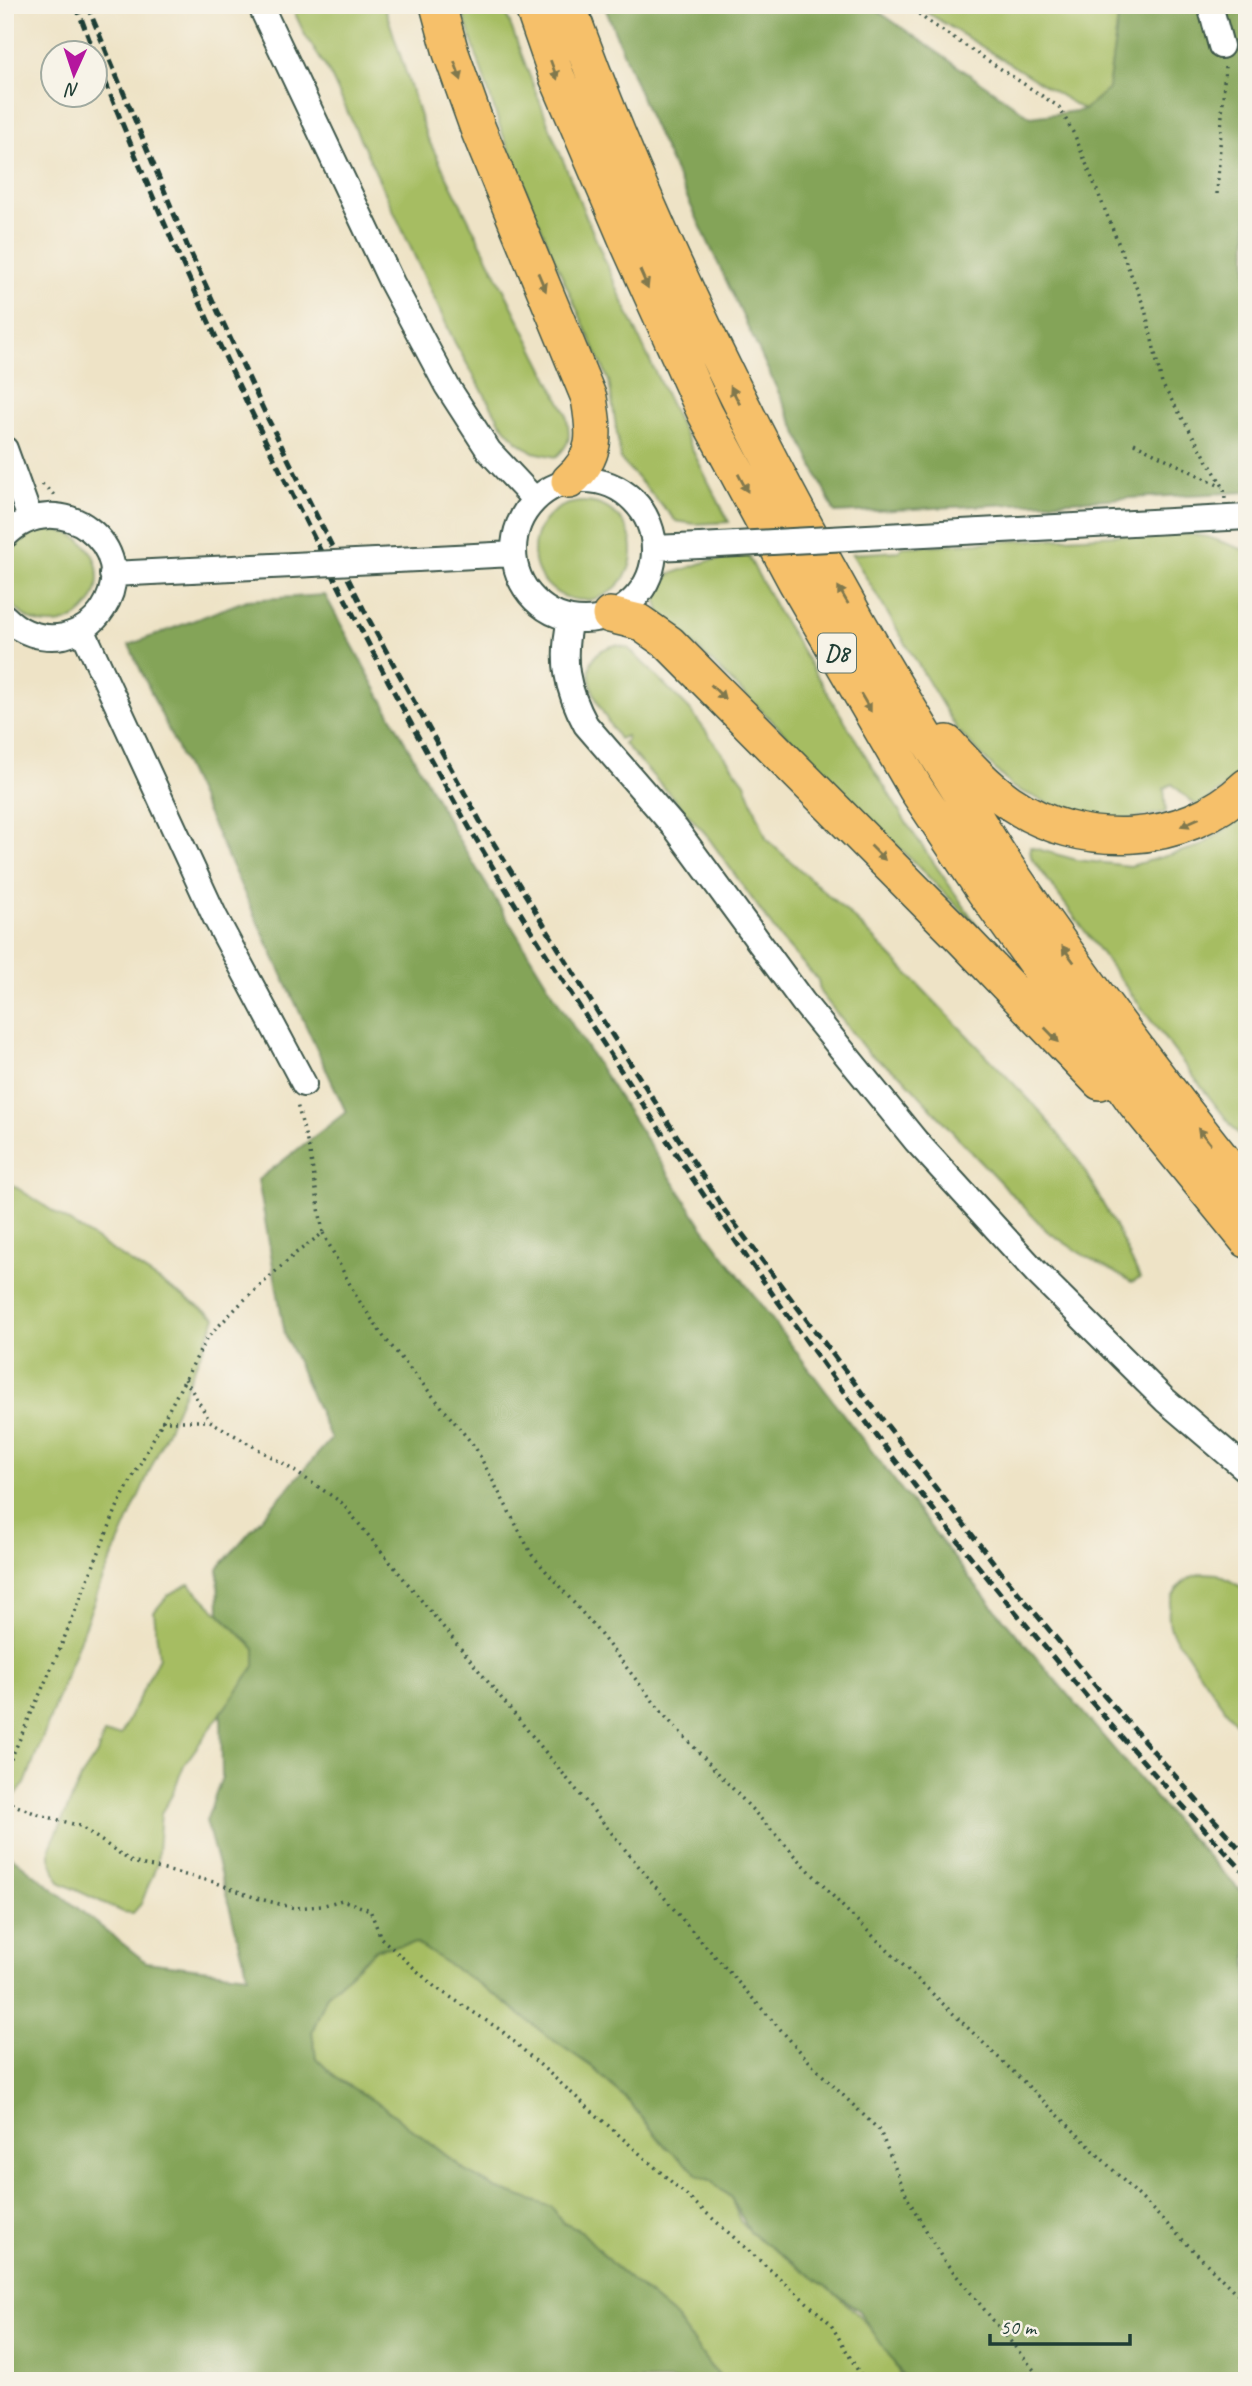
<svg xmlns="http://www.w3.org/2000/svg" width="1252" height="2386" font-family="Caveat,sans-serif">
	<style>
		.green { fill: #a6bd62; stroke: #627d4b; stroke-width: 2 }
		.forest { fill: #84a458; stroke: #527046; stroke-width: 2 }
		.lines { fill: none; stroke-linecap: round; stroke-linejoin: round }
		.minor-casing { stroke: #3e564a; stroke-width: 28 }
		.highway-casing { stroke: #3e564a; stroke-width: 38 }
		.path { stroke: #3e564a; stroke-width: 3.5; stroke-dasharray: 2 5; stroke-linecap: butt }
		.minor { stroke: #fff; stroke-width: 24 }
		.highway { stroke: #f6c06b; stroke-width: 35 }
		.rail { stroke: #1f3d34; stroke-width: 5; stroke-dasharray: 10 5; stroke-linecap: butt }
		.minor-bridge-casing { stroke: #3e564a; stroke-width: 28; stroke-linecap: butt }
		.minor-bridge { stroke: #fff; stroke-width: 24 }
		.oneway { fill: #80784d }
		.labels { text-anchor: middle; dominant-baseline: central; stroke-width: 6; stroke-linejoin: round; paint-order: stroke }
		.shield { fill: #f7f3e8; stroke: #60746a; stroke-width: 2 }
		.shield-label { font-size: 23px; font-weight: bold; fill: #1f3d34 }
	</style>
	<rect width="100%" height="100%" fill="#f7f3e8"/>
	<filter id="ink" filterUnits="userSpaceOnUse"><feTurbulence type="fractalNoise" baseFrequency=".0143" numOctaves="2"/><feDisplacementMap in="SourceGraphic" scale="14" xChannelSelector="R" yChannelSelector="G"/><feConvolveMatrix kernelMatrix="1 2 1 2 8 2 1 2 1" color-interpolation-filters="sRGB"/></filter>
	<filter id="wash" filterUnits="userSpaceOnUse"><feTurbulence type="fractalNoise" baseFrequency=".00686" numOctaves="4" result="noise"/><feDisplacementMap in="SourceGraphic" scale="28" xChannelSelector="R" yChannelSelector="G"/><feGaussianBlur stdDeviation="1.57" result="paint"/><feColorMatrix in="noise" values="0 0 0 0 0 0 0 0 0 0 0 0 0 0 0 0 0 1.4 0 .05"/><feComposite in="paint" operator="in"/></filter>
	<g filter="url(#wash)">
		<rect width="100%" height="100%" fill="#eee3c6"/>
		<path class="green" d="M291 5H384L426 135 566 413C569 434 574 441 556 457L533 452 517 441 501 423 455 343 330 74 305 35Z
			M460 5H503C568 182 642 355 729 522L695 524 676 521 621 460 609 381 550 249 501 130Z
			M915 5H1120L1108 89 1084 110Z
			M534 551a49 49 0 1 1 98 0a49 49 0 1 1-98 0Z
			M4 577a47 47 0 1 1 94 0a47 47 0 1 1-94 0Z
			M1174 532 1208 537 1247 551V771L1198 807 1172 784 1164 788 1166 812 1098 826 1012 787 958 731 852 554 899 551 902 547Z
			M748 556 777 610 909 827 979 928 807 755 660 612 655 594 662 577 708 561Z
			M616 645 628 648 689 709 745 783 767 840 859 923 1040 1111 1078 1159 1115 1226 1140 1278 1132 1282 1080 1253 1047 1231 960 1140 902 1076 868 1053 820 992 818 980 781 939 705 833 623 743 627 740 626 736 619 739C602 712 564 656 616 645Z
			M1247 814V1145C1172 1051 1101 954 1031 857L1030 847 1077 860 1130 866 1201 846Z
			M5 1180 216 1318 101 1583 25 1784 11 1800 5 1803Z
			M1203 1573 1218 1574 1247 1590V1738C1224 1709 1204 1680 1184 1649 1179 1642 1171 1634 1170 1626 1164 1601 1179 1578 1203 1573Z
			M189 1584 255 1649V1666L184 1765 172 1795 161 1813 157 1864 141 1904 133 1913 123 1912 59 1882 50 1857V1848L82 1776 97 1754 104 1734 121 1735 159 1657 154 1612 168 1595Z
			M416 1943 500 1998 546 2035 592 2067 630 2103 665 2146 700 2176 710 2180 731 2198 740 2221 750 2232C807 2273 876 2312 902 2381H724L710 2366 676 2318 613 2265 581 2231 563 2223 552 2207 495 2188 468 2172 385 2108 335 2077 316 2058 312 2032 327 1995 376 1949Z"/>
		<path class="forest" d="M604 5H869L1031 117 1084 110 1108 89 1120 5H1247V492L835 513 649 116Z
			M325 595 456 835 576 1031 702 1226 840 1410 979 1590 1181 1828 1247 1898V2381H904L901 2373 858 2310 750 2232 731 2198 710 2180 700 2176 665 2146 630 2103 592 2067 546 2035 500 1998 416 1943 376 1949 327 1995 312 2032 316 2058 335 2077 385 2108 467 2172 495 2188 552 2207 563 2223 581 2231 613 2265 676 2318 710 2366 724 2381H5V1851L146 1962 248 1975 206 1821 222 1777 221 1713 255 1666V1649L219 1613 218 1568 331 1439 285 1335 258 1180 346 1112 129 645 247 600Z"/>
	</g>
	<g filter="url(#ink)">
		<g class="lines">
			<g class="minor-casing">
				<path id="minor" d="M260 5 392 283 447 386 489 451 534 499
					M1210 5 1221 46
					M5 449 30 518
					M514 550a70 70 0 1 1 140 0a70 70 0 1 1-140 0Z
					M5 536C58 482 143 547 103 609 94 623 80 632 64 636 42 640 21 633 5 617
					M886 536 1247 517
					M654 548 700 546
					M417 559 513 554
					M112 574 191 570
					M570 619C561 660 566 688 586 725L676 829 803 1002 916 1141 1036 1272 1165 1400 1247 1470
					M82 629 215 917 304 1084"/>
			</g>
			<g class="highway-casing">
				<path id="highway" d="M438 5 451 53 478 129 589 398C595 434 598 456 569 481
					M532 5 557 77 628 243 705 413 796 582 916 789 984 891 1136 1104 1247 1240
					M568 5C645 219 746 424 858 622 890 678 923 733 957 787 974 815 990 843 1008 869 1083 979 1163 1086 1247 1190
					M610 615 639 622 669 643 963 939 1100 1082
					M947 743C966 764 986 786 1009 802 1081 851 1183 847 1247 786"/>
			</g>
			<path class="path" d="M908 5 926 20 1059 107 1075 136 1145 309 1162 384 1224 488 1225 499
				M1217 194 1225 67
				M1134 443 1222 487
				M42 484 54 495
				M323 1233 356 1296 383 1336 475 1447 532 1555 593 1625 664 1715 845 1909 1060 2117 1247 2304
				M185 1379 210 1421
				M161 1421H210L282 1463 341 1502 686 1924 815 2068 880 2131 908 2199 942 2258 1043 2381
				M5 1772 59 1651 118 1505 207 1338 242 1302 296 1253 323 1233 310 1153 297 1104
				M5 1801 34 1813 80 1826 132 1862 214 1882 256 1898 295 1908 321 1906 342 1900 370 1910 381 1938 435 1987 502 2031 830 2323 864 2381"/>
			<use href="#minor" class="minor"/>
			<use href="#highway" class="highway"/>
			<path class="rail" d="M76 5 94 52
				M87 5 187 245 265 413 368 618 480 821 600 1016 725 1211 862 1393 1001 1572 1100 1691 1247 1857
				M94 53C156 212 228 368 305 520 357 623 411 727 469 827 522 918 579 1007 637 1095 818 1372 1020 1634 1247 1875"/>
			<g class="minor-bridge-casing">
				<path id="minor-bridge" d="M700 546 886 536
					M191 570 417 559"/>
			</g>
			<use href="#minor-bridge" class="minor-bridge"/>
		</g>
		<defs><path id="oneway-solid" d="M-6-.8H1V-3.2L6.5 0L1 3.2V.8H-6Z" transform="scale(1.75)"/></defs>
		<g class="oneway">
			<use href="#oneway-solid" transform="translate(554 70) rotate(70)"/>
			<use href="#oneway-solid" transform="translate(458 71) rotate(70)"/>
			<use href="#oneway-solid" transform="translate(644 279) rotate(66)"/>
			<use href="#oneway-solid" transform="translate(542 282) rotate(67)"/>
			<use href="#oneway-solid" transform="translate(735 395) rotate(-117)"/>
			<use href="#oneway-solid" transform="translate(743 483) rotate(62)"/>
			<use href="#oneway-solid" transform="translate(843 595) rotate(-120)"/>
			<use href="#oneway-solid" transform="translate(718 692) rotate(45)"/>
			<use href="#oneway-solid" transform="translate(866 703) rotate(60)"/>
			<use href="#oneway-solid" transform="translate(1190 822) rotate(156)"/>
			<use href="#oneway-solid" transform="translate(878 853) rotate(45)"/>
			<use href="#oneway-solid" transform="translate(1068 954) rotate(-126)"/>
			<use href="#oneway-solid" transform="translate(1052 1035) rotate(46)"/>
			<use href="#oneway-solid" transform="translate(1204 1136) rotate(-129)"/>
		</g>
	</g>
	<g class="labels">
		<rect class="shield" x="818" y="633.5" width="38" height="39" rx="5"/>
		<g class="shield-label">
			<text x="837" y="653">D8</text>
		</g>
	</g>
	<rect width="1252" height="2386" fill="none" stroke="#f7f3e8" stroke-width="28"/>
	<g transform="translate(74 74) rotate(183)"><circle r="33" fill="#f7f3e8" stroke="#a1aaa0" stroke-width="2"/>
	<path d="M0-5L12 26L0 18L-12 26Z" fill="#b5179e"/>
	<text y="-10" font-size="19" font-weight="bold" text-anchor="middle" fill="#1f3d34">N</text>
	</g>
	<path d="M990 2334v10h140v-10" fill="none" stroke="#1f3d34" stroke-width="3.5"/>
	<text x="1000" y="2334" font-size="21" fill="#1f3d34" stroke="#f7f3e8" stroke-width="5" paint-order="stroke">50 m</text>
</svg>
